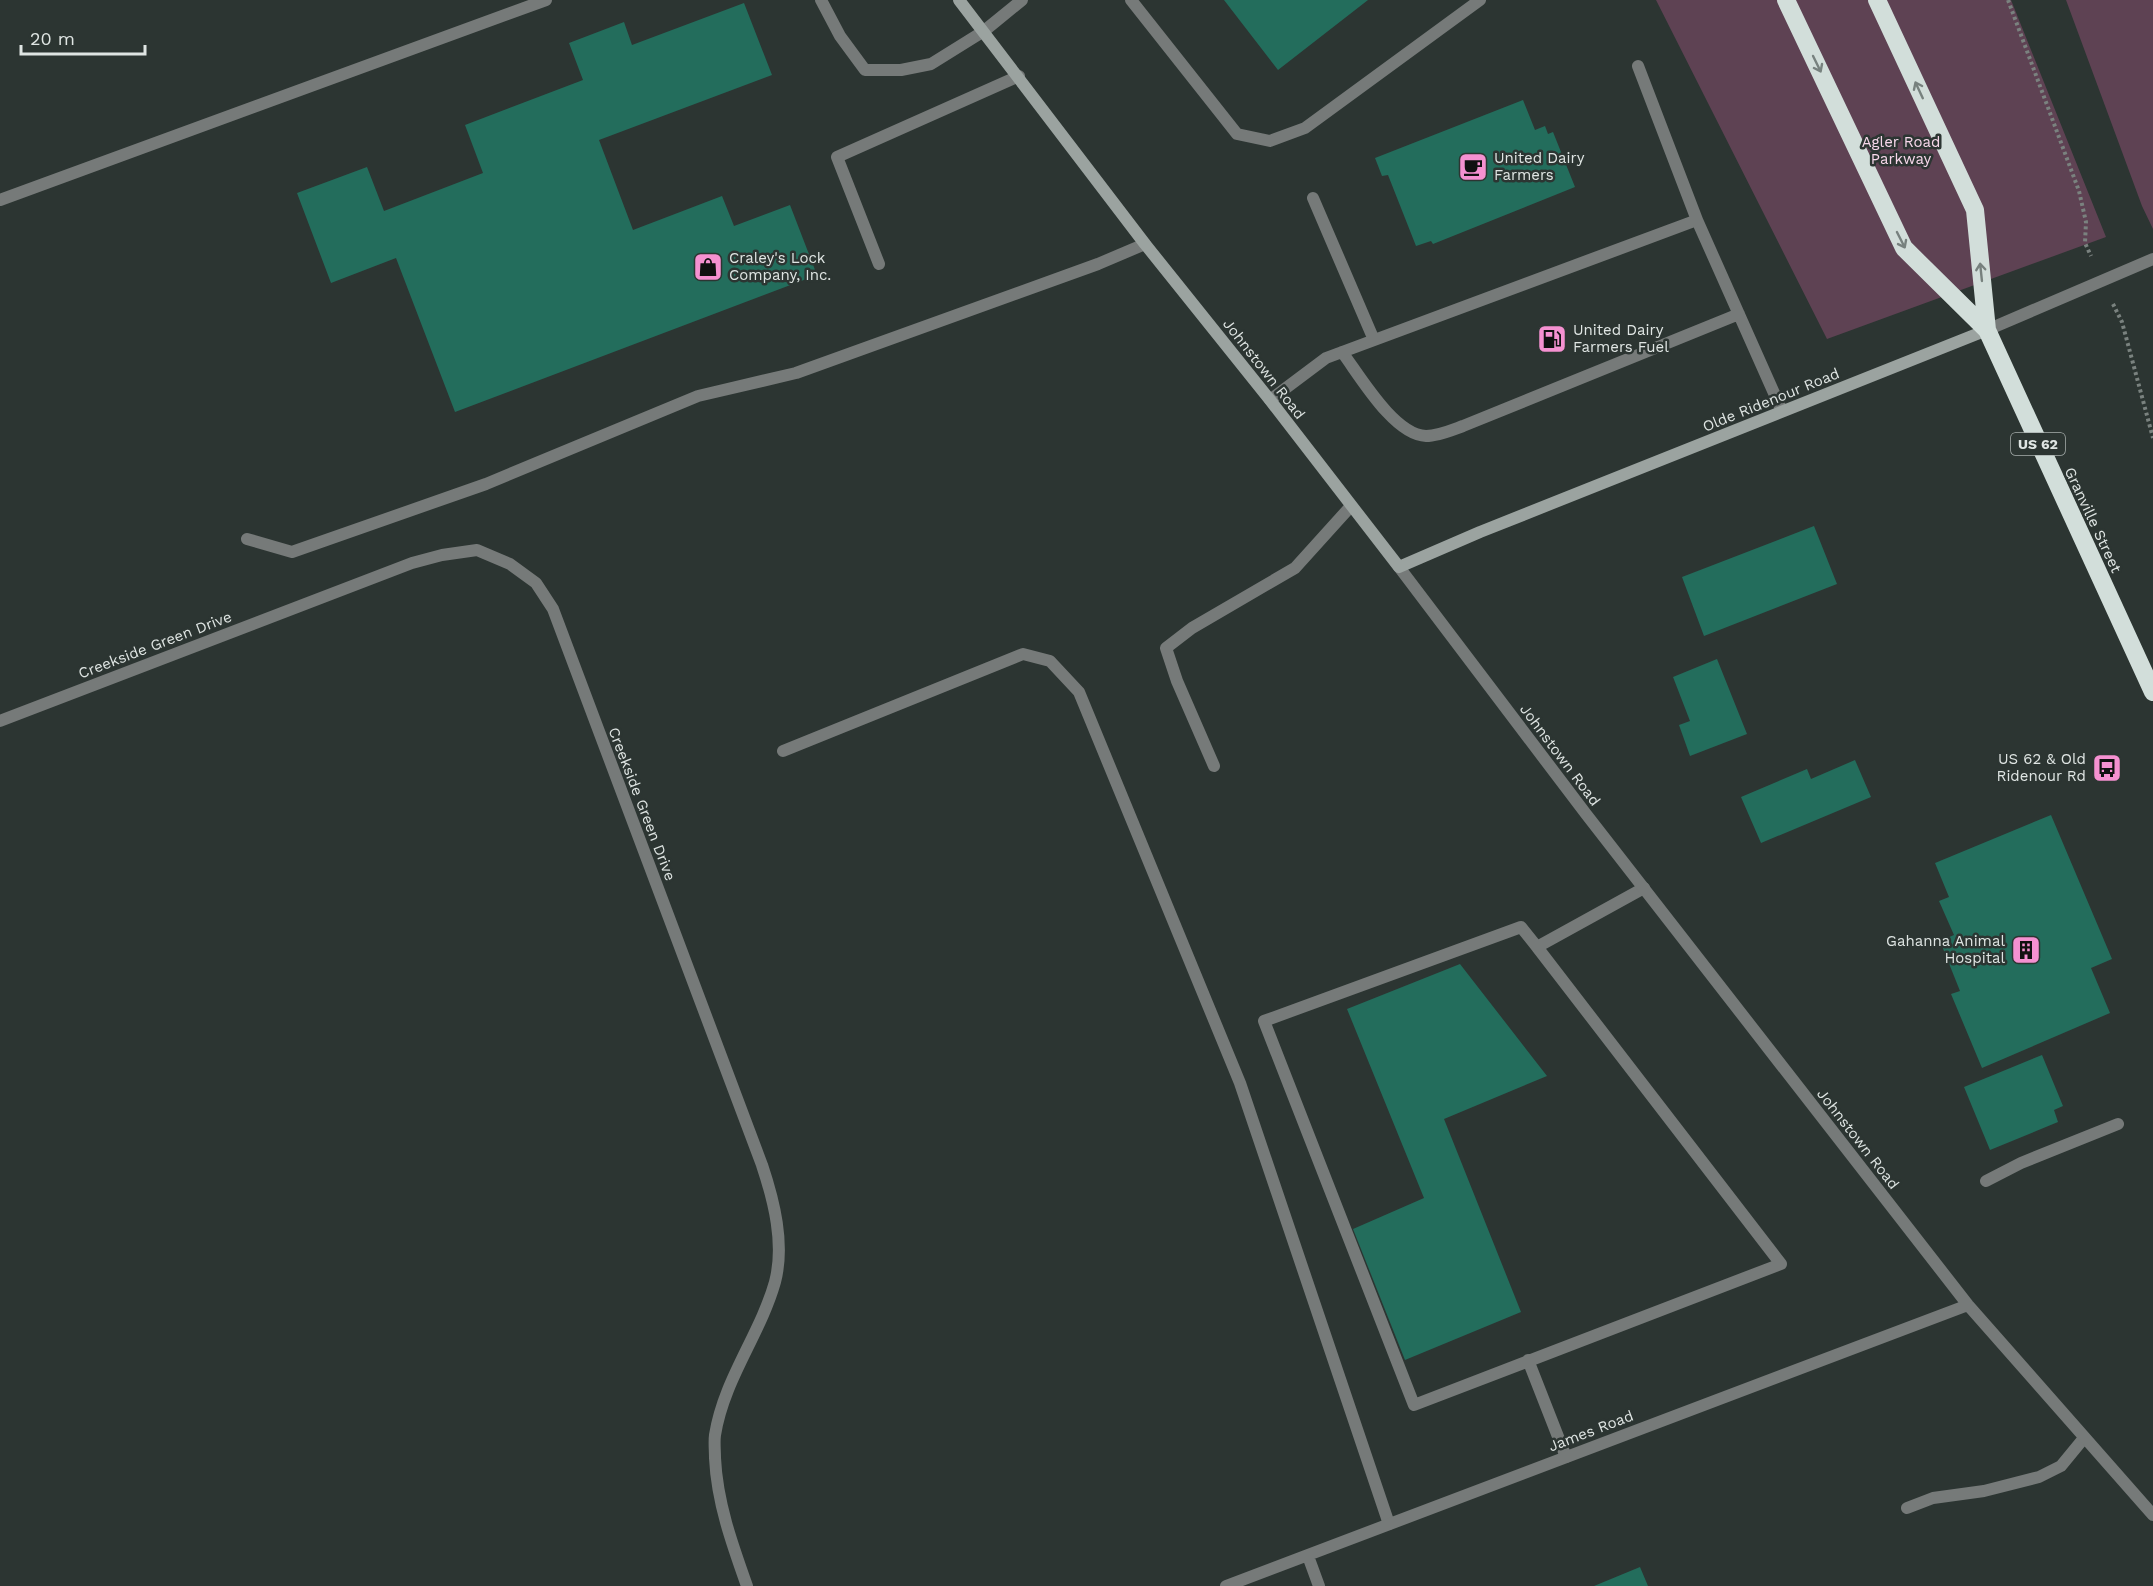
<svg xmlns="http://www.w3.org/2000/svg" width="2153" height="1586" font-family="'Work Sans',sans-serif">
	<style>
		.green { fill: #5e4253 }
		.building { fill: #236d5c }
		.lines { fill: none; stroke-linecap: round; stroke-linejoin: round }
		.path { stroke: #7a827f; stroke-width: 4; stroke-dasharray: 3 3; stroke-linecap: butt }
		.lane { stroke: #767a79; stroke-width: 12 }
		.street { stroke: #767a79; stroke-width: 12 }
		.secondary { stroke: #9ba3a0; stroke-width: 12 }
		.highway { stroke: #d2deda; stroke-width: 18 }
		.oneway { stroke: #77817e }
		.labels { text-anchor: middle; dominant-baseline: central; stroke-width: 5; stroke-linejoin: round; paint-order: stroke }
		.shield { fill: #2c3532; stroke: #a9b0ae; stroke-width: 1.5 }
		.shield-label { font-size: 14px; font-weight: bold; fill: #dfe5e3 }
		.park-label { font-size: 15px; fill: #f7d7ea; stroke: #2c3532 }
		.poi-label { font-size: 15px; fill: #dfe5e3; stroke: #2c3532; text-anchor: start }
		.street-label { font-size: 15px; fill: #dfe5e3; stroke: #2c3532 }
	</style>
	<rect width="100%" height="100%" fill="#2c3532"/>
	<path class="green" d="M1656 0H2011L2106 237 1827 339Z
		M2066 0H2153V229L2142 206Z"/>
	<path class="building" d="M1224 0H1368L1278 70Z
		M744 3 772 75 599 140 633 230 722 196 734 226 790 205 817 275 455 412 396 258 331 283 297 193 367 167 384 211 483 173 465 125 583 80 569 43 624 22 632 45Z
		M1523 100 1535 130 1545 126 1548 134 1553 132 1575 187 1433 244 1431 241 1416 246 1388 175 1382 176 1375 158Z
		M1814 526 1837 584 1704 636 1682 577Z
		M1717 659 1747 734 1690 756 1679 725 1690 721 1673 677Z
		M1855 760 1871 797 1761 843 1741 797 1807 769 1811 779Z
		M2051 815 2112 959 2091 968 2110 1013 1982 1068 1951 994 1960 991 1940 941 1954 935 1939 901 1949 897 1935 863Z
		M1460 964 1547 1076 1444 1119 1521 1312 1405 1360 1353 1229 1424 1198 1347 1009Z
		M2042 1055 2063 1106 2054 1110 2058 1122 1990 1150 1964 1087Z
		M1640 1567 1648 1586H1594Z"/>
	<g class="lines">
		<path class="path" d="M2008 0 2079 191 2086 222 2085 243 2091 256
			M2113 304 2122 322 2153 438"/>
		<path class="lane" d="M821 0 840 36 865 70H901L931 64 984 31 1022 0
			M1131 0 1237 134 1270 141 1305 128 1480 0
			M1638 66 1697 220
			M1313 198 1374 340
			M0 200 546 0
			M879 264 837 157 1019 76
			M1342 352C1360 376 1394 435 1426 436 1438 436 1452 430 1463 426L1739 314
			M1270 400 1326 358 1697 220 1782 411
			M247 539 292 552 486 484 698 396 796 373 1098 264 1145 244
			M783 751 1023 654 1050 661 1079 692 1240 1083 1389 1524
			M1214 766 1177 681 1166 648 1192 628 1295 568 1351 506
			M1537 947 1521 927 1264 1021 1414 1405 1781 1264 1537 947 1644 888
			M1986 1181 2021 1163 2118 1124
			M1528 1360 1566 1457
			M1907 1508 1933 1498 1984 1491 2039 1477 2061 1466 2084 1438"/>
		<path class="street" d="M1987 330 2153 259
			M1399 567 1586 814 1968 1305 2153 1515
			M0 721 412 563 442 555 477 550 510 564 536 583 553 609 762 1165C774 1201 785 1244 775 1282 760 1335 724 1379 715 1435 714 1442 715 1450 715 1458 717 1502 732 1544 747 1586
			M1308 1556 1319 1586
			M1226 1586 1968 1305"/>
		<path class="secondary" d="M959 0 1145 244 1270 400 1399 567 1480 532 1987 330"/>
		<path class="highway" d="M1786 0 1904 248 1987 330
			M1877 0 1975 210 1987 330 2153 692"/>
	</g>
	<defs><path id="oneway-shaft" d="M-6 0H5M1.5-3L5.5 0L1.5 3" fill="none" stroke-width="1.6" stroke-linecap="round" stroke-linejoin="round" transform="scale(1.5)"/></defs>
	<g class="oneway">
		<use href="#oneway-shaft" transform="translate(1817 64) rotate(64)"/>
		<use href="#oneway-shaft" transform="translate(1919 90) rotate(-115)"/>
		<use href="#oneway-shaft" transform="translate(1901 240) rotate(63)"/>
		<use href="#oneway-shaft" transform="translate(1981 272) rotate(-96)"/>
	</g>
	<defs>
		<g id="cafe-square" transform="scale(1.5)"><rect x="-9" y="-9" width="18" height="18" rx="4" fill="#f591d1" stroke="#2c3532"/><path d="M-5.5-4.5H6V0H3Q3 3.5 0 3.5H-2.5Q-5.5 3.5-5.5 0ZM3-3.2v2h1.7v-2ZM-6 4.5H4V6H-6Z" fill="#111"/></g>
		<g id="shop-square" transform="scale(1.5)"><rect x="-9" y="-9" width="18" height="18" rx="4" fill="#f591d1" stroke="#2c3532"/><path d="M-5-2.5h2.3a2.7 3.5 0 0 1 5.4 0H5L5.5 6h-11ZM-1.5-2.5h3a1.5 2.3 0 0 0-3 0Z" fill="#111"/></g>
		<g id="fuel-square" transform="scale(1.5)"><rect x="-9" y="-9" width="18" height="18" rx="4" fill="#f591d1" stroke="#2c3532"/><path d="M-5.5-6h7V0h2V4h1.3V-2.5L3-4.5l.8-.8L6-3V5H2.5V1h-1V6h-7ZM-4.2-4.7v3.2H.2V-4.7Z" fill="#111"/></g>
		<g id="bus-square" transform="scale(1.5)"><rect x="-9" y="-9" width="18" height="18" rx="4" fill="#f591d1" stroke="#2c3532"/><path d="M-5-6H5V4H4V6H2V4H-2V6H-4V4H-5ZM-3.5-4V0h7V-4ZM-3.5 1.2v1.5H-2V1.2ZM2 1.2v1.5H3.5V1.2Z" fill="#111"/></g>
		<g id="building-square" transform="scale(1.5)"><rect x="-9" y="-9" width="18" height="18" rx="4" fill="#f591d1" stroke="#2c3532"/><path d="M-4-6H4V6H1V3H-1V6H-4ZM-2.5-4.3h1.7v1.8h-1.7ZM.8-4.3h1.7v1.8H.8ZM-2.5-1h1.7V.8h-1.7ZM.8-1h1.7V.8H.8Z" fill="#111"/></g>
	</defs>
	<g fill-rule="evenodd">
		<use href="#cafe-square" x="1473" y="167"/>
		<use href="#shop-square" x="708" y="267"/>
		<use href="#fuel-square" x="1552" y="339"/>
		<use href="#bus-square" x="2107" y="768"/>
		<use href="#building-square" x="2026" y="950"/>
	</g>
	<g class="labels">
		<rect class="shield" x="2011" y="433" width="54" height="22" rx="4.5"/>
		<g class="shield-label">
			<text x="2038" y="444">US 62</text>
		</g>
		<g class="park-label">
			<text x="1901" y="142">Agler Road<tspan x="1901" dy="17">Parkway</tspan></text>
		</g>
		<g class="poi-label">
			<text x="1494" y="158">United Dairy<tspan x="1494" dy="17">Farmers</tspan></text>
			<text x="729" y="258">Craley's Lock<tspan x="729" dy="17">Company, Inc.</tspan></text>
			<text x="1573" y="330">United Dairy<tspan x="1573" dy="17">Farmers Fuel</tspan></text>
			<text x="2086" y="759" text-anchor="end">US 62 &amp; Old<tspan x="2086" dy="17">Ridenour Rd</tspan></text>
			<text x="2005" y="941" text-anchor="end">Gahanna Animal<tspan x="2005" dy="17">Hospital</tspan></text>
		</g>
		<g class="street-label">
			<text transform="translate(1264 369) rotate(52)">Johnstown Road</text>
			<text transform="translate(1771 400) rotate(-22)">Olde Ridenour Road</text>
			<text transform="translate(2093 520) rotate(65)">Granville Street</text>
			<text transform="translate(155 645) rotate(-21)">Creekside Green Drive</text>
			<text transform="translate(1560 755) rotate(53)">Johnstown Road</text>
			<text transform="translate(642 804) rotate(69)">Creekside Green Drive</text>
			<text transform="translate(1858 1139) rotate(52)">Johnstown Road</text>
			<text transform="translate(1591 1431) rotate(-21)">James Road</text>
		</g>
	</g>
	<path d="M21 45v9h124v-9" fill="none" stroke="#dfe5e3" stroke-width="3"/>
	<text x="30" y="45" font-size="18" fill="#dfe5e3" stroke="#2c3532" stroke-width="4.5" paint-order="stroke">20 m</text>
</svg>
